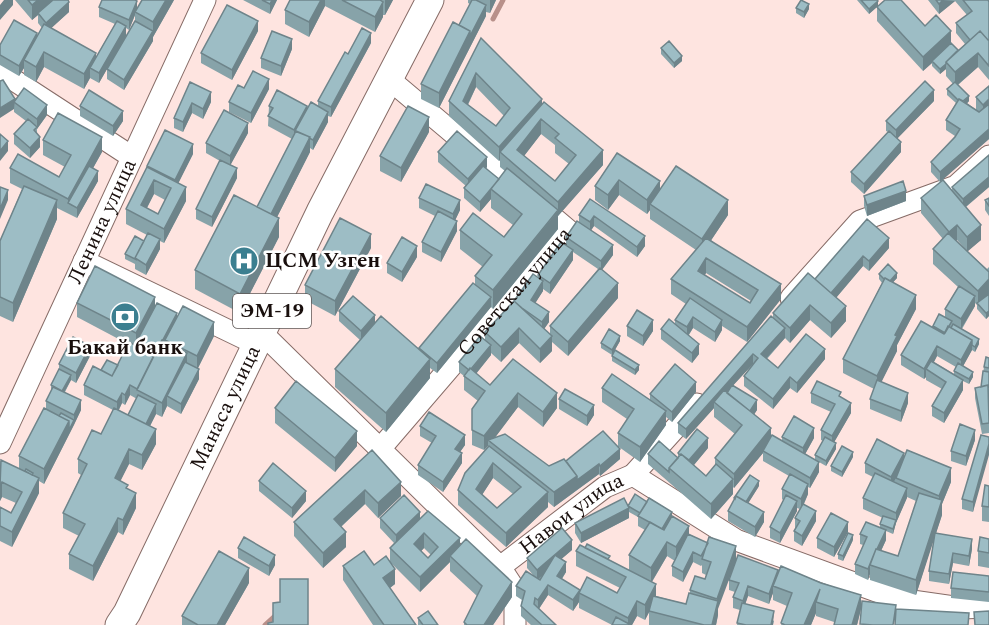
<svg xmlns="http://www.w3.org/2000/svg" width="989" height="625" font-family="Spectral,serif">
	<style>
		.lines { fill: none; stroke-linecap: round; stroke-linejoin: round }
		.stream { stroke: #b8908a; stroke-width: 5 }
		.minor-casing { stroke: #866b66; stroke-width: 23 }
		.major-casing { stroke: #866b66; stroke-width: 29 }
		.minor { stroke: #fff; stroke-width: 21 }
		.major { stroke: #fff; stroke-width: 27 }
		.wall { fill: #87a3a9; fill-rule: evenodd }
		.shaded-wall { fill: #6e848a }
		.building { fill: #9dbdc5; stroke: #6e848a; stroke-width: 1.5; fill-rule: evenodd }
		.labels { text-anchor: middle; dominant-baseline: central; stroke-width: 5; stroke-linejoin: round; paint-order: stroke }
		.shield { fill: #fff; stroke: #5e5756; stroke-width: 1.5 }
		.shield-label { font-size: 20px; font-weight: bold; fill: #190f0d }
		.street-label { font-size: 21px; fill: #190f0d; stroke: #fff }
		.poi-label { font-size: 21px; font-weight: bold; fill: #190f0d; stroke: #fff; text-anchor: start }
	</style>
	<rect width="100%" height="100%" fill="#fee4e0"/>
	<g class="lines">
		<path class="stream" d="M493 19 503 0
			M265 625 277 614"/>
		<g class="minor-casing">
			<g id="minor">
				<path d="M0 71 132 157"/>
				<path d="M84 261 256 344"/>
				<path d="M791 298 860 221 956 186 989 156"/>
				<path id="s1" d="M262 333 500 567 605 487 633 475 736 540 898 599 961 608 989 607"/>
				<path id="s2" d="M0 443 205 0"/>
				<path id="s3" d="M380 449 568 230 389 79"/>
				<path d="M633 475 697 404"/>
				<path d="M500 567 515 590V625"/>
			</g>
		</g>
		<g class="major-casing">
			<g id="major">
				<path id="s4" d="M119 625 127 613 320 212 430 0"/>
			</g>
		</g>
		<use href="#minor" class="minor"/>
		<use href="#major" class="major"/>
	</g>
	<path class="wall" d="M15 0H68L69 12 51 28 96 57 115 24 99 17V7L137 9 174 0 153 37V41L124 90 107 79V69L99 83 90 78 84 89 44 67 36 82 24 75V68L19 76 0 65V45L37 35 42 28 38 23V15L32 20ZM135 15V21L110 64 126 36V28L129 30Z
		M243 0H277L270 14Z
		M290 0H393L385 15H383V17L375 32 325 6 309 37 285 24V10Z
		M468 0H496L490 13 486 12V16L439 108 421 99V84L459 25 470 4 468 3Z
		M857 0H877L878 6 925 26 951 43 958 50 965 44 956 33V23L967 15 955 1 939 14 928 0H988L989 2V80L978 67 958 85 969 101 967 103 976 110V97L989 86V139L940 182 931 172V162L955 136 946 130V120L956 103 947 95V89L953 84 946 76V69L940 74 932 66V63L923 71 877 21V7L869 14Z
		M796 8 809 9 804 18 796 13Z
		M258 31 232 80 201 63V53Z
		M481 38 542 104 603 165 558 216V229L493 309 491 307 437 373 430 368V378L386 432 335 387V369L360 340 339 321V311L375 323 419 349 475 285V276L483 267 460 249V230L504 237 513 225 491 208V199L480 212 464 198V188L466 186 438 162V152L487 167 486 169 499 179 505 171 500 167V160L499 161 449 116V101ZM476 87 504 116 496 126 468 105ZM541 134 555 145V153L569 164 555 181 524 156Z
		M371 43 331 117 328 116V122L313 150 310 148V152L277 217 279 237 240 313 195 289V270L257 207 292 139 268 126 269 106 307 109 318 106V101L348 54Z
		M661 48 682 61 674 68 661 54Z
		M292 49 281 76 261 68V58Z
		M0 81 15 102 47 115 37 129V134L40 147 30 158 14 144V134L26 121 14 112V109Z
		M190 82 211 102 203 119 192 113 183 132 174 128V118Z
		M244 88 269 89 251 123 229 112V102Z
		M934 101 897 138 901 152 864 194 851 182V172L888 132 886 131V121Z
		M80 106 123 121 113 136 80 116Z
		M429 132 401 182 380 171V156Z
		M248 133 230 165 237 178 212 227 196 219V209L220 161 206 153V143Z
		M43 140 102 152 93 168 98 181 77 218 57 208V219L13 322 0 316V241L22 189 10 183V168L59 177 65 167 43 155Z
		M617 153 660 190 728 215 711 240 781 299 747 342 722 326V330L715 342 693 328 689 335 699 354 692 363 661 339V329L675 324V320L686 304 671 294V279L696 250 650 219V210L647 214 619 195 608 210 595 200V186ZM706 273 751 301 750 303 705 275Z
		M193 154 178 183 186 201 164 243 160 241V249L146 275 135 269V264L125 259V254L144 241 147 235 126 224V209L147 168ZM154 194 165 200 158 214 147 208Z
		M952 187H989L966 207 981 240 967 251 987 269 989 267V316L986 319 977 309V305L975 303V306L962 329 979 344 975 352 972 350 963 366 973 377 969 384 963 381V390L944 423 932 416V406L942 389 926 380V377L924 379 901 365V355L933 328V326L945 318V309L958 287 933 264V249L943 239 921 213V198L952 190ZM957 240 966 250 956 241ZM937 356 956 367 954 371V374L934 362Z
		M864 196 906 201 867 216 864 206Z
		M419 198 460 210 455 220 457 231 441 262 422 252V242L435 216 419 208Z
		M989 198V216L985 210V200Z
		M590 199 645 246 637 257 594 226 591 230 613 255 602 270 618 298 568 356 552 342V351L540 363 519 343 501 362 491 353V355L476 374 490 385 513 359 557 408 543 427 518 407 494 438 549 466 618 447V433L627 419 602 402V388L650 400V394L696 392 672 422 666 417V425L640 462 619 447 620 459 600 476 599 474 554 507 548 502V507L506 547 458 505V490L488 448V446L484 450 472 445V409L478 401 464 390V376L459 372V362L485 340V332L538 277V275L566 246V237L579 222V215ZM573 252 598 269 550 326V335L544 329 549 322 535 303 543 291V289L550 294 573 260ZM493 478 513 494 497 508 482 495Z
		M867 219 889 248 869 271 863 266 836 298 846 321 831 338 810 320 790 343 785 338 767 359 778 368 825 359 797 393 790 388 773 409 744 386V376L753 364 733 385 757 410 754 414 771 436 782 441V437L814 438 805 454 815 460V455L823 441 821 440V430L831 412 811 403V393L841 398 851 413 834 442 836 449 826 466 819 462V472L810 488 808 487V494L804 504 816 521 802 546 794 541V531L796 529 795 528V518L800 509 797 508V511L780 543 770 538V527L784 501 782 499V489L789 476 763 461V453L734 488 733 487V494L711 519 648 464V454L678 458V453L708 448 694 465 706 476 715 465V458L735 434 714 417V408L686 439 678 433V423L773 318V313L815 279Z
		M371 248 335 316 305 300V285Z
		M417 257 402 282 387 273V263Z
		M879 274 897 278 893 282 916 309 897 345V351L881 382 908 403 901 422 870 409V399L874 389 843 373V359L882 283 879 279Z
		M77 303 155 307 214 336 198 368 199 379 181 414 167 406 162 417 156 414 150 426 156 444 142 470 129 464 120 481 128 489 136 508 123 535 118 532 93 581 69 569V554L79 536 63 528V513L81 475 78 473V459L101 434 113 410 84 395V385L101 371 118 365 128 344 77 317ZM130 395 137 399 128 415 119 410 122 403 125 405Z
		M627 326 653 331 643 346 627 336Z
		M620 341 612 355 601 348V343Z
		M90 356 76 383 71 380 65 392 81 410 44 484 39 481V493L12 547 0 541V507L11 513 16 503 2 497 0 501V461L19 469V456L46 409V401L51 391V385L59 370V364Z
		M612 356 639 370 635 375 612 361Z
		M989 358V433L982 434 975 398V388L981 387 984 367Z
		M559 399 594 415 587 426 559 409Z
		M275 408 357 446 335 472 275 423Z
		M420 426 465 445 460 452 462 463 443 492 418 475V465L432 443 420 436Z
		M989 437 973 512 962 509V499Z
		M975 440 966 466 951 461V451Z
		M372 450 401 496 378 518 365 504 341 527 346 547 323 568 294 536V522Z
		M853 457 842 477 831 471V466Z
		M904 458 951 482 942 504V515L936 533 972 549 969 566 953 563 949 584 929 581V571L934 537 916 595 870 580V574L868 580 855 574V564L863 545 860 544V534L880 528V524L883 518 863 509V498L873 477 865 473V463ZM907 497 916 501 898 556 881 551 886 540V531L893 534 896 523Z
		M259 481 306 501 292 518 259 491Z
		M759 486 748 503 764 522 755 537 728 521V511L734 500Z
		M989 486V522L982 521V506Z
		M628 506 672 516 689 534 707 543 718 609V615L716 625H649V612L645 620 637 616 632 625H612L579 608V602L573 611 548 595 539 609 556 625H531L521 616V606L522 600 516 596V586L534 576 527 568V558L572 550 561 559 566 572 562 579 580 590 617 593 620 588 576 566V551L610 560 639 576 629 570V555L645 530 638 526V517L629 512V518L581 543 575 533V523ZM667 556 675 561 672 566V576L683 582 693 562 701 566 702 565V573L706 575 705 579 690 590V593L686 604 656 596 652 582Z
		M380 518 420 519 460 546 512 597 493 625H464V622L477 596 450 571V562L420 592 392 564 395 584 390 588 416 625H373L343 580V566L374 565 390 562V548L394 543 380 528ZM424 548 431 555 428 558 421 551Z
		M848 532 834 557 817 548V538Z
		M989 539V568L978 566V551Z
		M853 540 843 561 838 559V554Z
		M238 548 275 565 269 576 238 558Z
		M778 573 861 609 857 625H834V622L816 616V613L811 625H781L787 606 773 600V593L769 604 748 596 745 604 774 621 773 625H737L740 610 733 608V597L735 592 729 590V580Z
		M989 576V602L951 598V588Z
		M249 583 225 625H182V616Z
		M418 618 438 625H418Z"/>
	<path class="shaded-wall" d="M4 0H13V5L0 20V5Z
		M38 0H55L38 13V15L32 20V5Z
		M166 0H174L153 37V22Z
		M272 0H277L270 14V4Z
		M321 0H325V6L309 37V22Z
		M385 0H393L385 15Z
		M490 0H496L490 13Z
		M943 0 955 1 939 14V4Z
		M137 1V11L135 12V15L129 30V20Z
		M878 1V6L869 14V9Z
		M69 2V12L46 33V23Z
		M383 2V17L375 32V17Z
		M809 4V9L804 18V12Z
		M486 5V16L439 108V93L470 31Z
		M258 21V31L232 80V70Z
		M126 26V36L99 83V73Z
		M153 31V41L124 90V80Z
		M951 31V46L932 61V63L923 71V57Z
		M37 33V43L24 60V68L19 76V66Z
		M371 33V43L331 117V107Z
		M292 39V49L281 76V66Z
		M44 52V67L36 82V67Z
		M96 53V68H90V78L84 89V74Z
		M978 53V67L955 87V72Z
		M682 56V61L674 68V63Z
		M946 64V69L940 74V69Z
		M476 73V87L463 114V101Z
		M269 79V89L251 123V113Z
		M934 90V101L896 140V130Z
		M211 92V102L203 119V109Z
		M969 96V101L962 109V103Z
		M15 99 14 109 0 118V108Z
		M542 99V114L500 152V160L499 161V147Z
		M989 99V114L983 119V105Z
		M192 103V113L183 132V122Z
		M47 105V115L37 129V119Z
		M307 106V116L294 140V130Z
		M123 111V121L113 136V126Z
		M328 112V122L313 150V140Z
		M429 117V132L401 182V168Z
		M541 119V134L517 165V150Z
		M248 123V133L230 166V156Z
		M989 129V139L940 182V172Z
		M40 137V147L30 158V148Z
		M102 137V152L72 206 68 203V213V199Z
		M310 137V152L271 229V214Z
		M8 141V151L0 161V151Z
		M901 142V152L864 194V184Z
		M193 144V154L175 190V180Z
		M603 150V165L558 216V229L493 309V290L558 211V202Z
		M487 157V167L468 189V179Z
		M237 168V178L212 227V217Z
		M98 171V181L77 218V208Z
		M989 177V187L963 209V199Z
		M154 180V194L142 217 141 205Z
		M619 180V195L608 210V195Z
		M660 181V196L650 204V210L647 214V200Z
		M186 187V201L164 243V229Z
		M491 189V199L480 212V202Z
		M8 190V200L0 219V209Z
		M906 191V201L867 216V205Z
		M57 200V219L13 322V303Z
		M460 200V210L453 225V214Z
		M728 200V215L702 254V239Z
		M594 216V226L590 232V222Z
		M279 218V237L240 313V294Z
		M457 221V231L441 262V252Z
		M957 225V240L949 247V232Z
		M981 225V240L967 252V237Z
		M371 234V248L335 316V301Z
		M645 236V246L637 257V247Z
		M889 238V248L869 271V261Z
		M160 239V249L146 275V265Z
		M613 245V255L601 271V261Z
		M417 246V257L402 282V272Z
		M573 250V260L550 294V283Z
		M863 256V266L829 306V296Z
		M706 258V273L698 285V271Z
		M897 273V278L888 288V283Z
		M989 279V294L978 306V291Z
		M543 281V291L531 310V300Z
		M618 283V298L568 356V342Z
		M781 284V299L747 342V327Z
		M916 295V309L897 345V351L877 391V376L895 335Z
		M975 296V306L961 329V319Z
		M155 297V311L137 341V346L136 348V333Z
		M491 297V307L437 373V363Z
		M810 305V320L790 343V328Z
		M846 306V321L831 338V323Z
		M989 311V316L986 319V313Z
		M549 312V322L542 332V322Z
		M177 313V323L165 340V345L157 351Z
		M375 315V325L361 341V331Z
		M693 317V328L687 337V327Z
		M653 320V331L643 346V336Z
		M722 320V330L715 342V332Z
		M214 322V336L197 370V356Z
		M519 328V343L501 362V347Z
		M785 328V338L761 364V354Z
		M552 336V351L540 363V349Z
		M620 336V341L612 355V350Z
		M979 339V344L975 352V347Z
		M972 340V350L961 370V360Z
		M699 344V354L692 363V353Z
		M491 345V355L470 381V371Z
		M90 346V356L76 383V373Z
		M937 346V356L929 371 926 369V377L924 379V369Z
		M825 349V359L797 393V383Z
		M187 353V368L167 396V406L162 417V403Z
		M753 354V364L716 404 714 402V408L686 439V429Z
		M430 359V378L386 432V413Z
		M639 365V370L635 375V370Z
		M199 369V379L181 414V404Z
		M973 372V377L969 384V379Z
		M71 375V380L62 396V391Z
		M790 377V388L773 409V399Z
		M963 380V390L944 423V413Z
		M696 382V392L672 422V412Z
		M130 385V395L125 405V395Z
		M122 393V403L117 413V402Z
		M518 393V407L491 443 488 440V446L484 450V436Z
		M557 393V408L543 427V412Z
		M908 393V403L901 422V411Z
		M81 400V410L74 425V415Z
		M757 400V410L750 421V411Z
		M851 403V413L832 446V436Z
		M156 404V414L144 438V428Z
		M594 405V415L587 426V416Z
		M666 411V425L640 462V447Z
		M74 420V425L44 484V469L69 421Z
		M771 428V443L763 451V453L734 488V474Z
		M814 428V438L803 458V448Z
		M156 429V444L142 470V455Z
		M975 430V440L966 466V456Z
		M357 431V446L335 472V458Z
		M465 435V445L455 459V449Z
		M708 438V448L688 472V461Z
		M836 443V449L826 466V461Z
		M989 444V455L973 512V502Z
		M129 449V464L115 492V478Z
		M620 449V459L600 476V466Z
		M853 452V457L842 477V472Z
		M462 453V463L443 492V482Z
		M904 453V463L891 487V477Z
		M819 462V472L810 488V478Z
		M493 463V478L476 504V489Z
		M599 464V474L577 490V480Z
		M951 468V482L942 504V515L916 595V580L939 508V496Z
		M577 476V490L554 507V492Z
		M39 478V493L12 547V532Z
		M733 479V494L711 519V504Z
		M759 481V486L744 510V505Z
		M2 482V497L0 501V486Z
		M401 482V496L378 518V503Z
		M808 484V494L801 510V499Z
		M907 488V498L896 523 893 534V529L896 521V513Z
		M365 490V504L334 533V519Z
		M306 491V501L292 518V508Z
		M548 492V507L506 547V533Z
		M136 493V508L123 535V520Z
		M797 501V511L780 543V533Z
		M629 508V518L581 543V533Z
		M816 511V521L802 546V536Z
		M420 512V522L396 545V535Z
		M672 512V522L661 539V529Z
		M764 512V522L755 537V527Z
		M118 518V532L93 581V566Z
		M848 522V532L834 557V547Z
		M689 526V540L676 562V547Z
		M886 530V540L874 566 870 565V574L868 580V569Z
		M346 532V547L323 568V553Z
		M424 533V548L414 559V544Z
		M853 535V540L843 561V556Z
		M460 538V553L450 556V562L420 592V577Z
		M972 539V549L969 566V556Z
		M572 540V550L537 580V570Z
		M667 542V556L651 583V568Z
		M736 546V561L718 609V615L716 625H712L717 607V599Z
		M693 552V562L683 582V572Z
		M953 553V563L949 584V574Z
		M275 555V565L269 576V566Z
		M566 562V572L557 586V576Z
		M249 568V583L225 625H217Z
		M395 569V584L383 593V578Z
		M778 570V580L773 586V593L769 604V594Z
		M512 582V597L493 625H484Z
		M656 584V599L645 620V605Z
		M548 585V595L538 610V600Z
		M748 586V596L743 611V601Z
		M820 589 816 602V613L811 625H804Z
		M580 590 579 602 573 611V600Z
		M861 595V609L857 625H852Z
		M637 601V616L632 625H628V618Z
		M774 611 773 625H771Z"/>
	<path class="building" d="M28 0H38L32 5Z
		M53 0H68L69 2 46 23 38 13Z
		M102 0H135L137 1 129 20 99 7Z
		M142 0H166L153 22 135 12Z
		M262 0H272L270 4Z
		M290 0H321L309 22 285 10Z
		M342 0H380L383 2 375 17Z
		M472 0H476L486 5 470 36V31L459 25Z
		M801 0 809 4 804 12 796 8Z
		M861 0H877L878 1 869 9Z
		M885 0H901L925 26 936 15 951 31 923 57 877 7Z
		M936 0H943L939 4Z
		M963 0H988L989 2V41L980 31 970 40 956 23 972 11Z
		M227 5 258 21 232 70 201 53Z
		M14 20 37 33 19 66 0 55V45Z
		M117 21 126 26 99 73 90 68Z
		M135 21 153 31 124 80 107 69Z
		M453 22 470 31 439 93 421 84Z
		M44 24 96 53 84 74 44 52 36 67 24 60Z
		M362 28 371 33 331 107 318 101 345 52 348 54Z
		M272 31 292 39 281 66 261 58Z
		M980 31 989 41V66L978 53 955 72 946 62Z
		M481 38 542 99 499 147 449 101ZM476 73 510 108 496 126 463 101Z
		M669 41 682 56 674 63 661 48Z
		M951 43 958 50 946 62V64L940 69 932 61Z
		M253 71 269 79 251 113 229 102 238 85 244 88Z
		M3 80 15 99 0 108V81Z
		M925 81 934 90 896 130 886 121Z
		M190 82 211 92 203 109 192 103 183 122 174 118Z
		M955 82 969 96 963 101 959 99 958 100 947 89Z
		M989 86V99L983 105 976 97Z
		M24 88 47 105 37 119 14 102Z
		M89 90 123 111 113 126 80 106Z
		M277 90 307 106 294 130 268 116 273 108 269 106Z
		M959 99 979 112 989 104V129L940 172 931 162 955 137 960 129 946 120Z
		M311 102 328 112 313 140 309 138 310 137 295 131Z
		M544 102 603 150 558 202 500 152ZM541 119 559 134 555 138 576 155 555 181 517 150Z
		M408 106 429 117 401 168 380 156Z
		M224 110 248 123 230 156 206 143Z
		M58 113 102 137 68 199 10 168 18 154 59 177 71 155 43 140Z
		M28 119 37 127 34 130 40 137 30 148 14 134Z
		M165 130 193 144 175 180 147 166Z
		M296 131 310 137 271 214 257 207Z
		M457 131 487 157 468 179 438 152Z
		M889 131 901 142 864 184 851 172Z
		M0 134 8 141 0 151Z
		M617 153 660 181 647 200 619 180 608 195 595 186Z
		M989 155V177L963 199 952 187Z
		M220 160 237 168 212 217 196 209Z
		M89 166 98 171 77 208 68 203Z
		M483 166 499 179 480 202 464 188Z
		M676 166 728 200 702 239 650 204Z
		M147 167 186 187 164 229 126 209ZM154 180 171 188 158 214 141 205Z
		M507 168 558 210 493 290 475 276 492 255 460 230 473 213 504 237 522 214 491 189Z
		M943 180 981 225 967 237 957 225 949 232 921 198Z
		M903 181 906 191 867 205 864 196Z
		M426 184 460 200 453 214 419 198Z
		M24 186 57 200 13 303 0 297V241Z
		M0 187 8 190 0 209Z
		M234 195 279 218 240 294 195 270Z
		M989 198V206L985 200Z
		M590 199 645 236 637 247 594 216 590 222 579 215Z
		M438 211 457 221 441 252 422 242Z
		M340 218 371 234 335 301 305 285Z
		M867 219 889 238 869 261 863 256 831 293 815 279Z
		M577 221 613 245 601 261 566 237Z
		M148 233 160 239 146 265 135 258Z
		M948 233 989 272V279L978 291 933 249Z
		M135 236 144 241 135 258 137 260 125 254Z
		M402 237 417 246 402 272 387 263Z
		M706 238 781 284 747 327 671 279ZM706 258 758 290 750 303 698 271Z
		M561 242 573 250 550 283 538 275Z
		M888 264 897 273 890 281 885 278 884 279 879 274Z
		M95 266 155 297 136 333 77 303Z
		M600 268 618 283 568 342 550 326Z
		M808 273 846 306 831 323 810 305 790 328 773 313Z
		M533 274 543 281 531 300 549 312 542 322 522 308 514 301Z
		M885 278 916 295 895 335 897 336 877 376 843 359Z
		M473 283 491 297 437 363 419 348Z
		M959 286 975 296 961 319 945 309Z
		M989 294V311L986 313 977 303Z
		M353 296 375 315 361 331 339 311Z
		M690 298 722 320 715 332 693 317 687 327 675 320Z
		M514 301 552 336 540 349 519 328 501 347 485 332Z
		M157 303 177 313 157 351 137 341Z
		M183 306 214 322 197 356 165 340Z
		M637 310 653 320 643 336 627 326Z
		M939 314 952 321 945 333 933 326Z
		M381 316 430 359 386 413 335 369Z
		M771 316 785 328 761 354 778 368 806 334 825 349 797 383 790 377 773 399 744 376 758 358 753 354 686 429 678 423Z
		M669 319 699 344 692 353 661 329Z
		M921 321 944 334 948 326 972 340 961 360 937 346 924 369 901 355Z
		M953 324 979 339 975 347 972 345V340L951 328Z
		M609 329 620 336 612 350 601 343Z
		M480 336 491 345 471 369 470 368 469 370 459 362Z
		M73 337 90 346 76 373 59 364Z
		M162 340 187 353 162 403 137 390Z
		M129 342 154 355 137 389 130 385 125 395 122 393 117 402 84 385 93 366 112 376Z
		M615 350 639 365 635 370 612 356Z
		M986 357 989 358V368L984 367Z
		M513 359 557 393 543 412 518 393 484 436 472 430V409L485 391 464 376 470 368 490 385Z
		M107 360 118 365 112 376 101 370Z
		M931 361 963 380 944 413 932 406 946 382 926 369Z
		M185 362 199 369 181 404 167 396Z
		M958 363 973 372 969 379 954 371Z
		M675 364 696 382 672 412 650 394Z
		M59 369 71 375 62 391 51 385Z
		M983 371 989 372V388L988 385 981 387Z
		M612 374 666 411 640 447 618 433 634 409 602 388Z
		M877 380 908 393 901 411 870 399Z
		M296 381 357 431 335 458 275 408Z
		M817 381 841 392 839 396 851 403 832 436 821 430 835 404 811 393Z
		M732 385 757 400 750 411 727 393Z
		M988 385 989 423 982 424 975 388Z
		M53 387 81 400 74 415 46 401Z
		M565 389 594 405 587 416 559 399Z
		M724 390 771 428 734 474 715 458 742 425 714 402Z
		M138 395 156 404 146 424 128 415Z
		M44 408 69 421 44 469 19 456Z
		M114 408 156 429 142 455 129 449 115 478 128 485 126 488 136 493 123 520 118 518 93 566 69 554 85 524 63 513 87 464 78 459 92 430 101 434Z
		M429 412 465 435 455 449 462 453 443 482 418 465 436 436 420 426Z
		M61 413 74 420 69 430V421L59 416Z
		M794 416 814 428 803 448 782 437Z
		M960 424 975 430 966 456 951 451Z
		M697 429 708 438 689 460 681 454 680 455 678 453Z
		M603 431 620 449 600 466 599 464 577 480V476L566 461Z
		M505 434 549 466 564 459 577 476 554 492 488 440Z
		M772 435 819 462 810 478 763 451Z
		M981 435 989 437V444L973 502 962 499Z
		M825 437 836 443 826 461 815 455Z
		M877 439 904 453 891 477 865 463Z
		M659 441 678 458 669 468V472L648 454Z
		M489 446 548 492 506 533 458 490 465 473ZM493 463 521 487 497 508 476 489Z
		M842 446 853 452 842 472 831 466Z
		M372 450 401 482 378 503 365 490 334 519 346 532 323 553 294 522Z
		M907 450 951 468 939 496 896 478Z
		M681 454 706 476 716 464 733 479 711 504 669 468Z
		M1 460 39 478 12 532 0 526V507L11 513 22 492 2 482 0 486Z
		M273 463 306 491 292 508 259 481Z
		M26 469 33 473 32 475 25 471Z
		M875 473 907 488 896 513 863 498Z
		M790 474 808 484 801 499 782 489Z
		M750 475 759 481 746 502 736 496 735 499 734 498Z
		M985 485 989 486V507L982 506Z
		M919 493 942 500 916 580 870 565 876 549 898 556Z
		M635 494 647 502 640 513 628 506Z
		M404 495 420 512 396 535 380 518Z
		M786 495 797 501 780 533 770 527Z
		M736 496 764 512 755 527 728 511Z
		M624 498 629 508 581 533 575 523Z
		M649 498 672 512 662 529 638 516Z
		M803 504 816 511 802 536 794 531 800 521 795 518Z
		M428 511 460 538 420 577 390 548ZM424 533 438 547 428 558 414 544Z
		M831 513 848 522 834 547 817 538Z
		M672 516 689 526 676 547 667 542 651 568 629 555 650 522 664 530Z
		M883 516 896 520 893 529 880 524Z
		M866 522 886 530 877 549H876L868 569 855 564 867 537 860 534Z
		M562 528 572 540 537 570 527 558Z
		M848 533 853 535 843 556 838 554Z
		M935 533 972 539 969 556 953 553 949 574 929 571Z
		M688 534 708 543 701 556 693 552 683 572 672 566Z
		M244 537 275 555 269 566 238 548Z
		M709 537 736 546 717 599 690 590 695 576 705 579 711 562 702 559Z
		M980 537 989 539V553L978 551Z
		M466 539 512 582 484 625H467L464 622 482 586 450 556Z
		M587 544 610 556 608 559 585 548Z
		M580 545 656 584 645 605 637 601 628 618 579 593 587 577 617 593 626 577 576 551Z
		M219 551 249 568 217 625H198L182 616Z
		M364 551 374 565 386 556 395 569 383 578 416 625H384L343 566Z
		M555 555 566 562 557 576 580 590 573 600 548 585 538 600 535 598 534 604 556 625H542L521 606 525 591 516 586 526 571 540 580Z
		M738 555 778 570 769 594 748 586 743 601 733 597 739 583 729 580Z
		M781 566 821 583 861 595 852 625H834L838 609 816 602 820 589 804 625H785L781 623 792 593 773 586Z
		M953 572 989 576V592L951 588Z
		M280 579H308V625H268V623L273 622V603L280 602Z
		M689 593 718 601 712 625H704L649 611 653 596 686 604Z
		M862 601 896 605 893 625H873L860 624Z
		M742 603 774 611 771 625H746L737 623Z
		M896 609 969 613 968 625H895Z
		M428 611 438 625H423L418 618Z
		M989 611V625H975L974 612Z
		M616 617 631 625H612Z"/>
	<defs>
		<g id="hospital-disc" transform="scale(1.5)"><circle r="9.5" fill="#3c7f90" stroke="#fff"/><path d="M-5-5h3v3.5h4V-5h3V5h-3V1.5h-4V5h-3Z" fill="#fff"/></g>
		<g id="bank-disc" transform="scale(1.5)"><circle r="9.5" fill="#3c7f90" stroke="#fff"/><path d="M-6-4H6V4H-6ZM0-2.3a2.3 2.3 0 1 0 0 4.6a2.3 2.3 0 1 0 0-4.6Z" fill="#fff"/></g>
	</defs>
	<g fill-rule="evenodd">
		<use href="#hospital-disc" x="244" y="261"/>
		<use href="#bank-disc" x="125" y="317"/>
	</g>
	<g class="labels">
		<rect class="shield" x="233" y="294" width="78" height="34" rx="4.5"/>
		<g class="shield-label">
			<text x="272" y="311">ЭМ-19</text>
		</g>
		<g class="street-label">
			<text stroke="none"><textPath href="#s2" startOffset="244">Ленина улица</textPath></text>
			<text stroke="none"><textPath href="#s3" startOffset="207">Советская улица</textPath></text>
			<text stroke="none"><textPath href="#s4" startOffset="242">Манаса улица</textPath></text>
			<text stroke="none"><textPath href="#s1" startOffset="423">Навои улица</textPath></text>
		</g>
		<g class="poi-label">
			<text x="265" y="261">ЦСМ Узген</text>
			<text x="125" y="348" text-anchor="middle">Бакай банк</text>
		</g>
	</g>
</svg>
